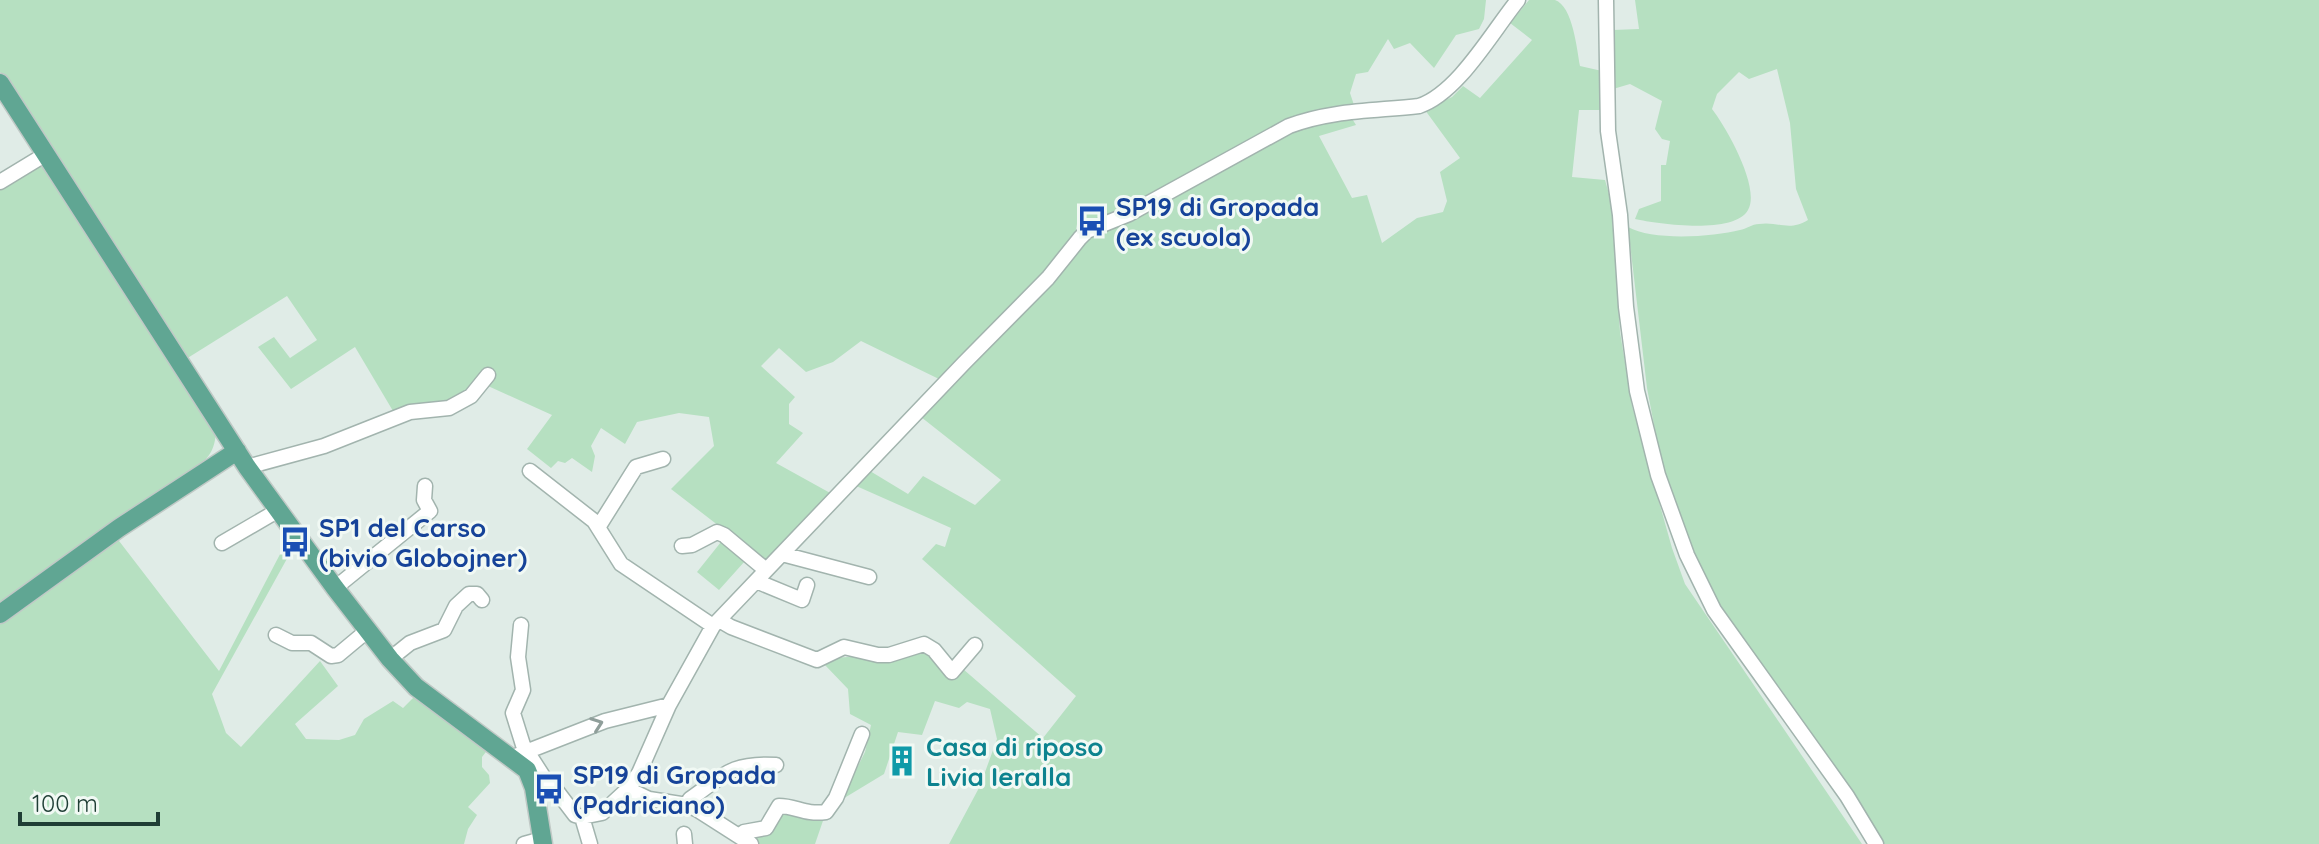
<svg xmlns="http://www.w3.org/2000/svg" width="2319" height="844" font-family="Quicksand,sans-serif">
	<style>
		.green { fill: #b6e0c1 }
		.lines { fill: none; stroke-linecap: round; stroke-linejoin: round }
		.minor-casing { stroke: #a2b4ae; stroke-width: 17 }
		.major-casing { stroke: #c0c9c6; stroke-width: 21 }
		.minor { stroke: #fff; stroke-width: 14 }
		.major { stroke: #60a693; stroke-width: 18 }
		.oneway { stroke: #8f9e9a }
		.labels { text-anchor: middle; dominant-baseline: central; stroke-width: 6; stroke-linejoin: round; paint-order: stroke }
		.transit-label { font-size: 26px; font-weight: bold; fill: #164399; stroke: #f1f9f4; text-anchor: start }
		.culture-label { font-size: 26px; font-weight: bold; fill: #0d838f; stroke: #f1f9f4; text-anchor: start }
	</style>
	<rect width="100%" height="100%" fill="#e0ece7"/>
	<path class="green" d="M0 0H1486L1484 19 1479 29 1456 35 1434 68 1410 43 1394 49 1388 39 1368 72 1356 74 1350 93 1354 105 1328 109 1139 203 1089 223 1077 224 1075 236 1061 255 941 380 861 341 833 362 806 372 779 348 761 366 795 397 789 404V424L803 433 776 463 832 494 767 563 671 489 714 446 709 417 679 413 637 422 625 444 601 428 591 446 595 456 592 472 572 458 565 463 558 461 551 468 527 449 552 415 488 386 496 377 486 371 466 396 427 407 393 411 355 347 291 389 258 347 274 337 290 358 317 340 287 296 186 359 0 72Z
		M1529 0C1536 0 1549 0 1555 0 1573 6 1577 50 1580 66L1602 71 1601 110H1579L1572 177 1605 180 1611 201 1620 332 1632 406 1672 548 1685 584 1862 844H949L980 786 997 739 990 709 967 702 959 708 935 701 922 735 898 732 884 774 841 800 865 752 871 725 850 714 848 689 824 664 834 658 928 651 963 669 1043 738 1076 696 922 559 936 544 945 547 951 528 854 485 870 471 908 494 923 476 975 505 1001 480 921 417 1088 238 1128 219 1292 129 1351 117 1356 125 1319 136 1352 198 1367 195 1382 243 1417 218 1443 212 1447 201 1440 172 1460 158 1425 110 1452 97 1463 86 1480 98 1532 40 1510 23Z
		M1635 0H2319V844H1882L1700 575 1662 467 1647 388 1628 227C1652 241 1713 237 1740 230 1746 229 1752 224 1759 224 1778 221 1789 232 1808 220L1796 189 1790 123 1777 69 1749 79 1739 72 1717 94 1712 109C1726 127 1761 188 1748 210 1734 235 1658 224 1635 219L1639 209 1661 201V165H1666L1670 141 1662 139 1655 129 1662 101 1630 84 1613 89V30L1639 29Z
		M45 160 216 433C214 454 206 461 190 472L0 603V188Z
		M116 537 219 671 289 537 294 546 212 694 226 733 241 747 320 661 338 686 295 724 306 739 339 740 355 735 364 719 393 701 403 708 414 697 489 748 482 757V767L489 775 490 783 468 807 477 815 468 829 464 844H0V623Z
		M721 542 745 561 719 590 697 572Z
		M779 806 826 812 815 844H752L744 832 758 830Z"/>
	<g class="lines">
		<g class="minor-casing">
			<path id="minor" d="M1606 0 1608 131 1620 215 1626 307 1637 391 1658 475 1687 555 1714 610 1847 796 1876 844
				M0 182 46 154
				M247 467 324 446 410 412 449 408 471 396 488 375
				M530 471 594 521 621 564 713 626
				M599 526 636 467 663 459
				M222 543 277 511
				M682 546 692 545 717 532 724 535 766 570
				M782 554 869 577
				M756 581 802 600 807 585
				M335 588 430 511 424 500 425 486
				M719 620 731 627 817 660 844 647 878 655H889L924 644 934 650 952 672 975 645
				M521 625 518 657 523 690 513 713 523 745 548 784
				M276 635 292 643H311L331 656 338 655 368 630
				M390 659 410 643 444 630 456 606 469 594H477L482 600
				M518 755 605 721 669 705
				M534 788 548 784 553 786 575 815 582 817 602 813 628 789 639 773 669 705 713 626 964 363 1048 278 1080 238 1087 231 1129 214 1289 126C1331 110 1375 111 1419 106 1458 93 1492 32 1518 0
				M628 789 649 799 687 805 698 810 751 844
				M687 805 690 799C723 776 731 762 776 765
				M582 817 590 844
				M684 834 685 844
				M740 835 744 832 766 828 779 806C796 806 805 815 826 812L836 798 862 734
				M524 844 542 839"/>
		</g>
		<g class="major-casing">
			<path id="major" d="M0 83 247 467 335 588 390 659 416 687 527 770 534 788 543 844
				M0 614 119 528 237 451"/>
		</g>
		<use href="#minor" class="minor"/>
		<use href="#major" class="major"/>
	</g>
	<defs><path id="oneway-chevron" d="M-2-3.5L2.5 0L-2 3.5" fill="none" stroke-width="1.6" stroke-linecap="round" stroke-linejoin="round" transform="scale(2)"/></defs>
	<use class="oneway" href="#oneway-chevron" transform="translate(597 724) rotate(-20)"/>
	<defs>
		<g id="bus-bare" transform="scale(2.4)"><path d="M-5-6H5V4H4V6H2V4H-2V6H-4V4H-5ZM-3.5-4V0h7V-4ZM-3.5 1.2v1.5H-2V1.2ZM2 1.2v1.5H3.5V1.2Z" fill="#1a4fb4" stroke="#f1f9f4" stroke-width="2.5" paint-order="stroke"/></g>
		<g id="building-bare" transform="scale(2.4)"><path d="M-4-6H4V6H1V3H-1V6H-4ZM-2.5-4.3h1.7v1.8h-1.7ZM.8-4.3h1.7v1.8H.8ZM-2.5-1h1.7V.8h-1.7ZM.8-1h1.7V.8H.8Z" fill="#0f9aa8" stroke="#f1f9f4" stroke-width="2.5" paint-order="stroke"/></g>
	</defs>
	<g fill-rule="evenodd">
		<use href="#bus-bare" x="1092" y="221"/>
		<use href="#bus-bare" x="295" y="542"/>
		<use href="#building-bare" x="902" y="761"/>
		<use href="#bus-bare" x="549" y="789"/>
	</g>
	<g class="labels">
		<g class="transit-label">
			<text x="1116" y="206">SP19 di Gropada<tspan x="1116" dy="30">(ex scuola)</tspan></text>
			<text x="319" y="527">SP1 del Carso<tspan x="319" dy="30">(bivio Globojner)</tspan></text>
			<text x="573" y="774">SP19 di Gropada<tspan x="573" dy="30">(Padriciano)</tspan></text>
		</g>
		<g class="culture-label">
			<text x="926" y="746">Casa di riposo<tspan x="926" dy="30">Livia Ieralla</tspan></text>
		</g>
	</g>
	<path d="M20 812v12h138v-12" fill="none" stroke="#1f3e35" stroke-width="4"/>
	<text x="32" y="812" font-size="24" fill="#1f3e35" stroke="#f1f9f4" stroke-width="6" paint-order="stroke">100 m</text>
</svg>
